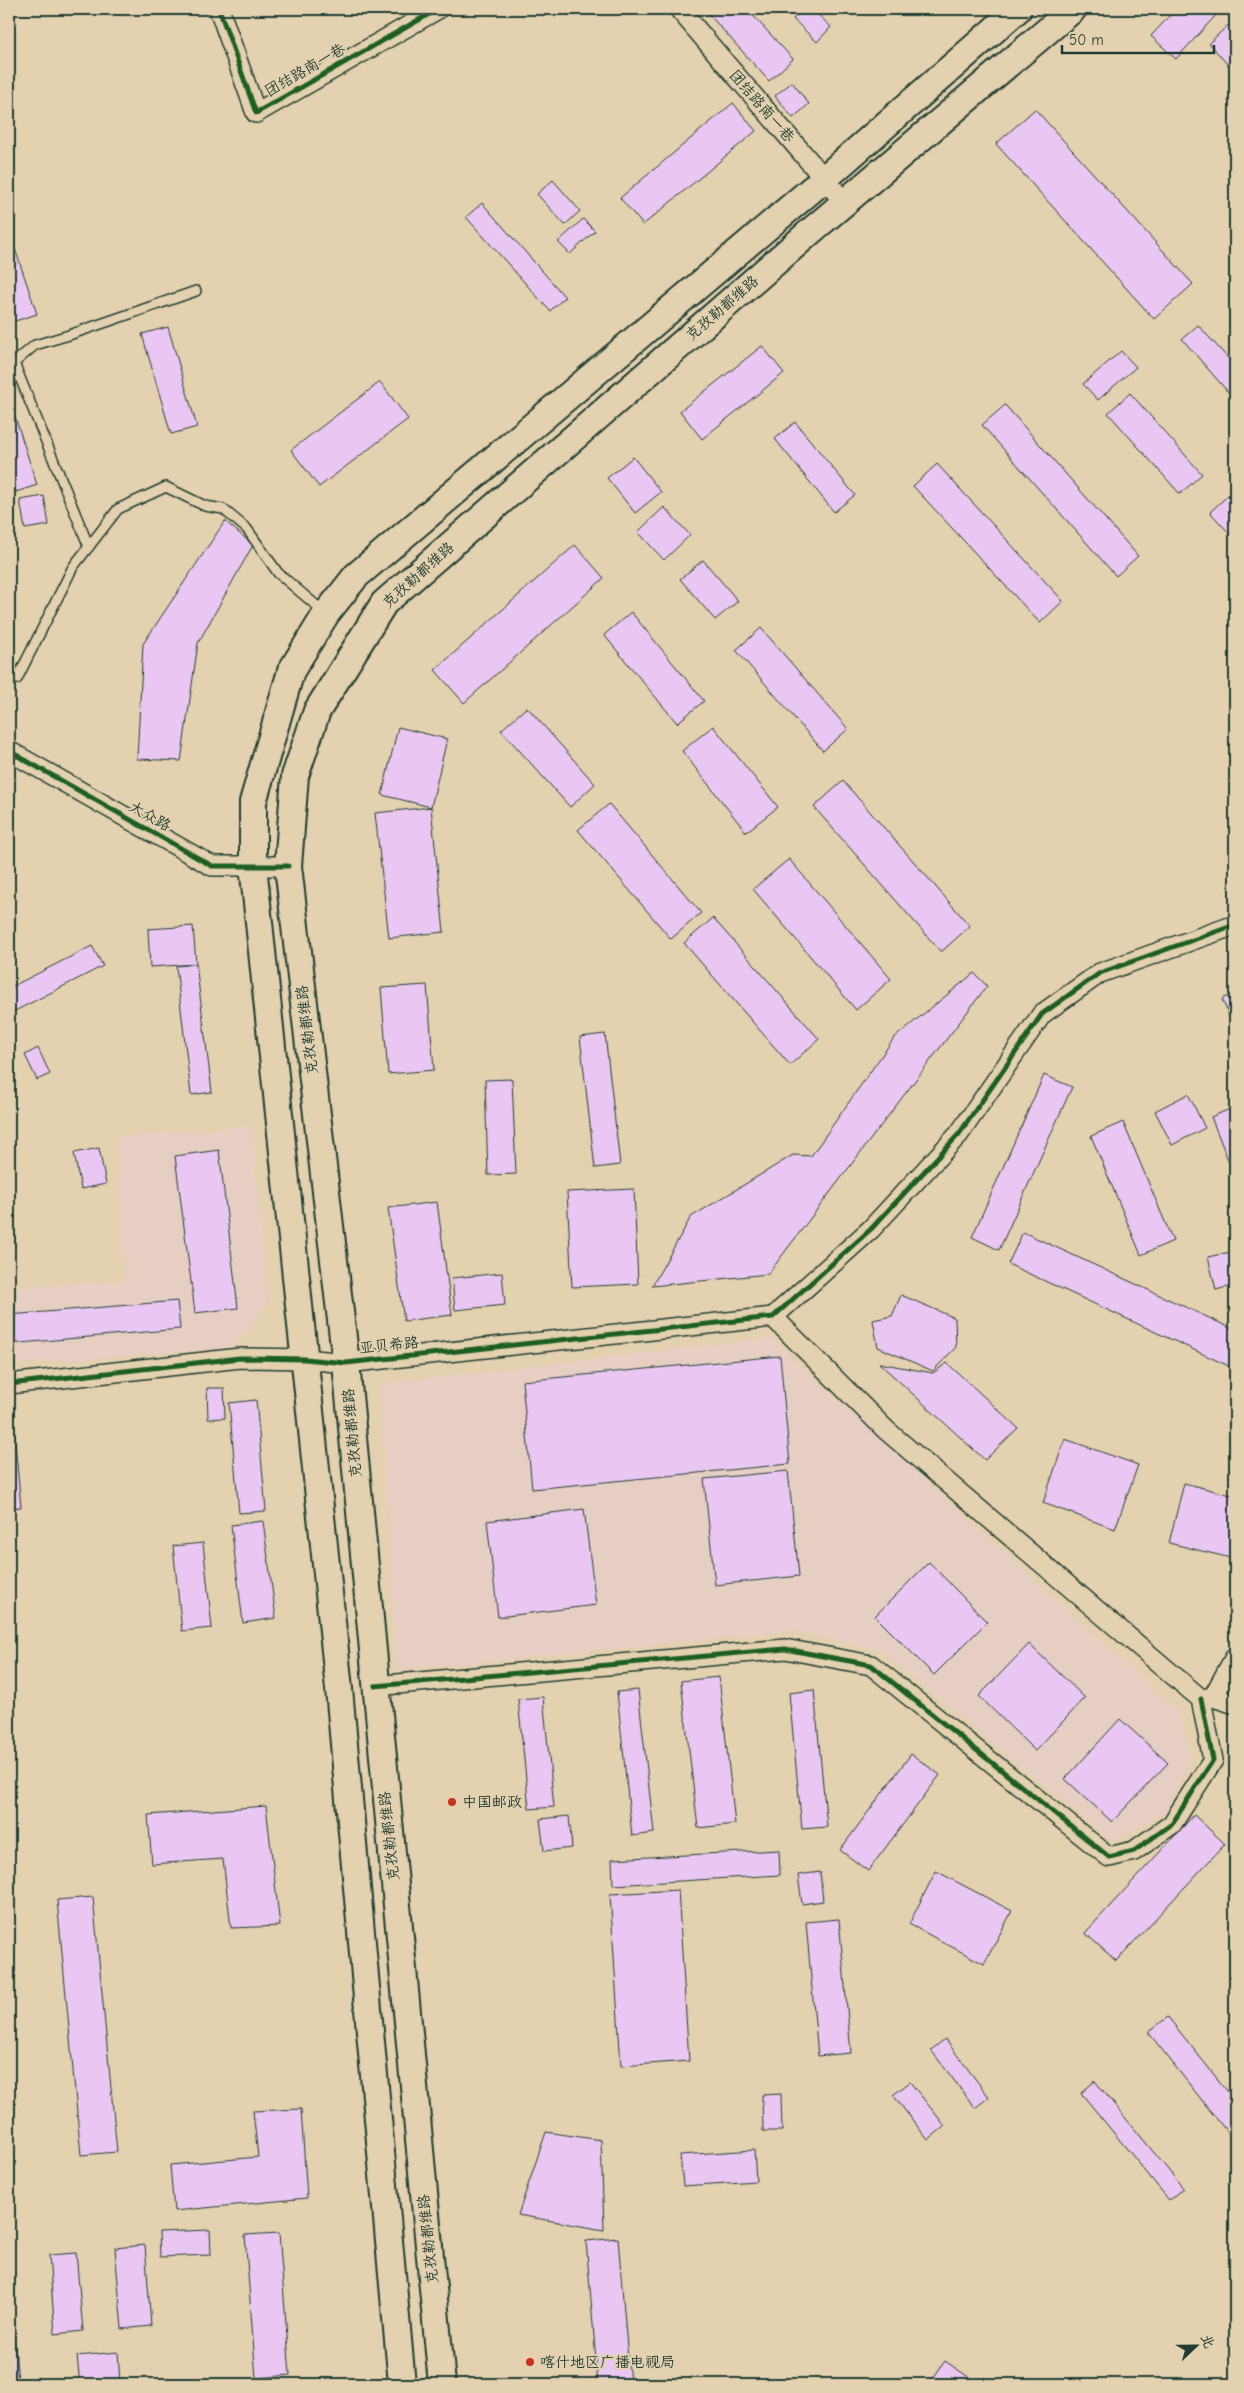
<svg xmlns="http://www.w3.org/2000/svg" width="1244" height="2393" font-family="'Comic Neue','LXGW WenKai TC',sans-serif">
	<style>
		.built { fill: #e6cec3 }
		.building { fill: #eac7f2; stroke: #1f3d34 }
		.lines { fill: none; stroke-linecap: round; stroke-linejoin: round }
		.service-casing { stroke: #1f3d34; stroke-width: 12 }
		.minor-casing { stroke: #1f3d34; stroke-width: 22 }
		.secondary-casing { stroke: #1f3d34; stroke-width: 30 }
		.service { stroke: #e4d1af; stroke-width: 9 }
		.minor { stroke: #e4d1af; stroke-width: 19 }
		.secondary { stroke: #e4d1af; stroke-width: 26 }
		.cycleway-casing { stroke: #e4d1af; stroke-width: 8 }
		.cycleway { stroke: #1b5e20; stroke-width: 5 }
		.poi-dot { fill: #c8321e; stroke: #e4d1af; stroke-width: 2 }
		.labels { text-anchor: middle; dominant-baseline: central; stroke-width: 4; stroke-linejoin: round; paint-order: stroke }
		.street-label { font-size: 15px; fill: #1f3d34; stroke: #e4d1af }
		.poi-label { font-size: 15px; fill: #1f3d34; stroke: #e4d1af; text-anchor: start }
	</style>
	<rect width="100%" height="100%" fill="#e4d1af"/>
	<filter id="ink" filterUnits="userSpaceOnUse"><feTurbulence type="fractalNoise" baseFrequency=".02" numOctaves="2"/><feDisplacementMap in="SourceGraphic" scale="10" xChannelSelector="R" yChannelSelector="G"/><feConvolveMatrix kernelMatrix="1 2 1 2 8 2 1 2 1" color-interpolation-filters="sRGB"/></filter>
	<g filter="url(#ink)">
		<path class="built" d="M251 1126 268 1302 234 1347 9 1365V1288L125 1281 116 1137Z
			M771 1338 1180 1714 1191 1754 1168 1811 1112 1841 880 1651 795 1631 396 1670 380 1384Z"/>
		<path class="building" d="M704 9H747L793 59 769 81Z
			M803 9H812L831 27 817 42 793 19Z
			M1176 9H1208L1216 15 1176 59 1151 36Z
			M1235 19V73L1209 43Z
			M792 82 809 104 793 118 775 96Z
			M733 103 756 131 643 225 620 198Z
			M1035 109 1193 284 1154 319 996 144Z
			M553 180 580 211 565 225 537 194Z
			M482 203 565 297 550 311 466 217Z
			M583 219 595 231 570 254 558 242Z
			M9 231 37 314 9 323Z
			M1198 325 1235 366V400L1182 339Z
			M168 327 197 427 171 434 142 334Z
			M762 346 784 373 702 439 680 411Z
			M1121 351 1136 367 1098 400 1083 384Z
			M380 382 408 419 319 487 291 450Z
			M1130 393 1202 474 1180 494 1108 413Z
			M9 404H11L37 485 16 492 9 470Z
			M1005 405 1138 556 1116 576 982 425Z
			M795 422 855 495 834 512 775 439Z
			M633 457 661 492 635 513 607 478Z
			M937 464 1063 601 1040 623 913 486Z
			M1235 489V531L1231 535 1210 512Z
			M44 496 49 525 25 529 20 500Z
			M664 507 690 535 664 560 638 532Z
			M225 521 253 545 198 643 181 761 137 759 143 644Z
			M575 545 604 578 464 703 435 670Z
			M703 560 738 601 715 620 680 579Z
			M631 612 704 701 677 723 604 635Z
			M761 628 848 729 823 751 736 650Z
			M527 707 595 784 570 807 501 730Z
			M713 726 778 807 746 832 682 751Z
			M398 727 447 739 431 807 382 795Z
			M843 781 970 926 941 952 814 807Z
			M609 804 701 913 671 939 578 830Z
			M431 807 444 932 389 938 375 813Z
			M789 859 891 979 856 1010 753 889Z
			M713 918 819 1039 790 1065 684 943Z
			M193 926 196 964 150 967 148 929Z
			M92 946 103 966 9 1014V988Z
			M196 964 212 1092 191 1095 176 966Z
			M974 973 987 986 768 1274 652 1286 691 1217 793 1155 811 1156 894 1038Z
			M427 985 434 1070 388 1074 381 988Z
			M1235 993V1030L1222 999Z
			M605 1034 620 1165 595 1168 580 1037Z
			M38 1048 50 1074 37 1080 25 1055Z
			M1044 1075 1072 1087 999 1250 972 1237Z
			M512 1079 516 1174 488 1175 485 1080Z
			M1188 1094 1205 1128 1172 1145 1155 1111Z
			M1235 1107V1177L1211 1117Z
			M1123 1122 1173 1241 1141 1255 1091 1136Z
			M99 1148 106 1184 81 1189 74 1153Z
			M219 1150 238 1308 195 1313 175 1156Z
			M634 1189 638 1284 572 1287 567 1192Z
			M437 1202 452 1315 404 1321 388 1208Z
			M1023 1232 1235 1330V1358L1231 1367 1008 1264Z
			M1235 1251V1285L1216 1290 1208 1257Z
			M502 1273 505 1305 455 1310 452 1278Z
			M901 1295 955 1318 956 1347 933 1371 878 1347 873 1320 892 1316Z
			M177 1301 180 1329 9 1344V1315Z
			M780 1356 790 1464 532 1489 522 1381Z
			M879 1363 933 1373 947 1363 1018 1428 985 1460Z
			M207 1388H224L225 1418 208 1419Z
			M256 1400 266 1511 239 1513 229 1403Z
			M9 1432H14L21 1507 9 1508Z
			M1065 1439 1138 1465 1115 1529 1043 1503Z
			M788 1471 799 1576 715 1585 704 1479Z
			M1184 1483 1235 1496V1559L1169 1543Z
			M584 1509 596 1605 498 1617 487 1521Z
			M263 1521 276 1618 243 1623 231 1525Z
			M203 1543 212 1628 182 1631 173 1546Z
			M929 1562 987 1622 934 1675 875 1616Z
			M1029 1644 1085 1698 1035 1751 979 1696Z
			M719 1677 735 1824 698 1828 681 1681Z
			M638 1690 654 1833 632 1836 617 1692Z
			M814 1690 827 1827 802 1829 789 1693Z
			M543 1697 554 1807 529 1809 518 1699Z
			M1120 1719 1168 1763 1112 1822 1065 1779Z
			M911 1754 940 1775 868 1871 840 1850Z
			M266 1806 280 1926 231 1928 223 1859 152 1864 148 1815Z
			M1194 1815 1225 1844 1116 1961 1085 1933Z
			M569 1816 572 1848 544 1851 540 1819Z
			M779 1850 780 1875 613 1885 612 1859Z
			M936 1871 1012 1911 984 1964 909 1924Z
			M820 1872 823 1901 802 1904 798 1875Z
			M678 1890 689 2061 621 2066 610 1894Z
			M93 1897 117 2152 81 2155 57 1900Z
			M839 1919 851 2053 818 2056 806 1922Z
			M1168 2017 1235 2101V2142L1148 2032Z
			M945 2039 989 2097 975 2108 931 2050Z
			M1095 2081 1183 2188 1169 2200 1081 2093Z
			M910 2082 945 2126 928 2140 893 2095Z
			M781 2094 782 2131H763L762 2095Z
			M301 2109 307 2198 174 2211 170 2165 258 2157 253 2111Z
			M546 2132 601 2140 604 2230 518 2215Z
			M754 2150 756 2181 683 2186 680 2155Z
			M210 2230 211 2255 160 2257 159 2232Z
			M279 2233 290 2375 256 2378 245 2235Z
			M618 2238 630 2384H598L586 2241Z
			M145 2245 151 2326 122 2329 115 2248Z
			M76 2253 83 2331 55 2334 49 2255Z
			M9 2282 18 2381H9Z
			M118 2352 120 2384H80L77 2356Z
			M945 2361 979 2384H929Z"/>
		<g class="lines">
			<g class="service-casing">
				<path id="service" d="M89 547 14 363 35 345 69 335 196 291
					M17 679 73 567 118 509 166 487 205 506 223 509 247 529 278 573 324 612"/>
			</g>
			<g class="minor-casing">
				<path id="minor" d="M219 9 256 113 438 9
					M679 9 845 203
					M9 751 212 866H288
					M773 1317 871 1229 959 1134 1042 1014 1100 973 1235 925
					M773 1317 886 1430 1201 1699 1213 1697 1235 1704
					M9 1384 240 1358 305 1359 346 1363 773 1317
					M375 1686 785 1649 871 1665 1109 1857 1134 1851 1172 1824 1213 1760 1201 1699
					M1213 1697 1235 1657"/>
			</g>
			<g class="secondary-casing">
				<path id="secondary" d="M402 2384 339 1689 253 865V802L291 671 326 614 356 576 824 179 1018 9
					M442 2384 346 1363 288 866 295 776 317 711 384 603 811 231 1073 9"/>
			</g>
			<use href="#service" class="service"/>
			<use href="#minor" class="minor"/>
			<use href="#secondary" class="secondary"/>
			<g class="cycleway-casing">
				<path id="cycleway" d="M219 9 256 113 438 9
					M9 751 212 866H288
					M9 1384 240 1358 305 1359 346 1363 773 1317 871 1229 959 1134 1042 1014 1100 973 1235 925
					M375 1686 785 1649 871 1665 1109 1857 1134 1851 1172 1824 1213 1760 1201 1699"/>
			</g>
			<use href="#cycleway" class="cycleway"/>
		</g>
	</g>
	<g class="poi-dot">
		<circle cx="452" cy="1802" r="5"/>
		<circle cx="530" cy="2362" r="5"/>
	</g>
	<g class="labels">
		<g class="street-label">
			<text transform="translate(305 70) rotate(-30)">团结路南一巷</text>
			<text transform="translate(762 106) rotate(49)">团结路南一巷</text>
			<text transform="translate(722 308) rotate(-41)">克孜勒都维路</text>
			<text transform="translate(418 575) rotate(-42)">克孜勒都维路</text>
			<text transform="translate(150 816) rotate(29)">大众路</text>
			<text transform="translate(307 1030) rotate(-97)">克孜勒都维路</text>
			<text transform="translate(389 1345) rotate(-6)">亚贝希路</text>
			<text transform="translate(352 1433) rotate(-95)">克孜勒都维路</text>
			<text transform="translate(389 1836) rotate(-96)">克孜勒都维路</text>
			<text transform="translate(428 2239) rotate(-96)">克孜勒都维路</text>
		</g>
		<g class="poi-label">
			<text x="462" y="1802">中国邮政</text>
			<text x="540" y="2362">喀什地区广播电视局</text>
		</g>
	</g>
	<rect width="1244" height="2393" fill="none" stroke="#e4d1af" stroke-width="30"/>
	<rect x="15" y="15" width="1214" height="2363" fill="none" stroke="#1f3d34" stroke-width="2" filter="url(#ink)"/>
	<g transform="translate(1196 2346) rotate(68)" stroke="#e4d1af" stroke-width="4" paint-order="stroke">
	<path d="M0-4L9 19L0 12L-9 19Z" fill="#1f3d34"/>
	<text y="-8" font-size="14" font-weight="bold" text-anchor="middle" fill="#1f3d34">北</text>
	</g>
	<path d="M1062 45v8h152v-8" fill="none" stroke="#1f3d34" stroke-width="2.5"/>
	<text x="1069" y="45" font-size="15" fill="#1f3d34" stroke="#e4d1af" stroke-width="4" paint-order="stroke">50 m</text>
</svg>
